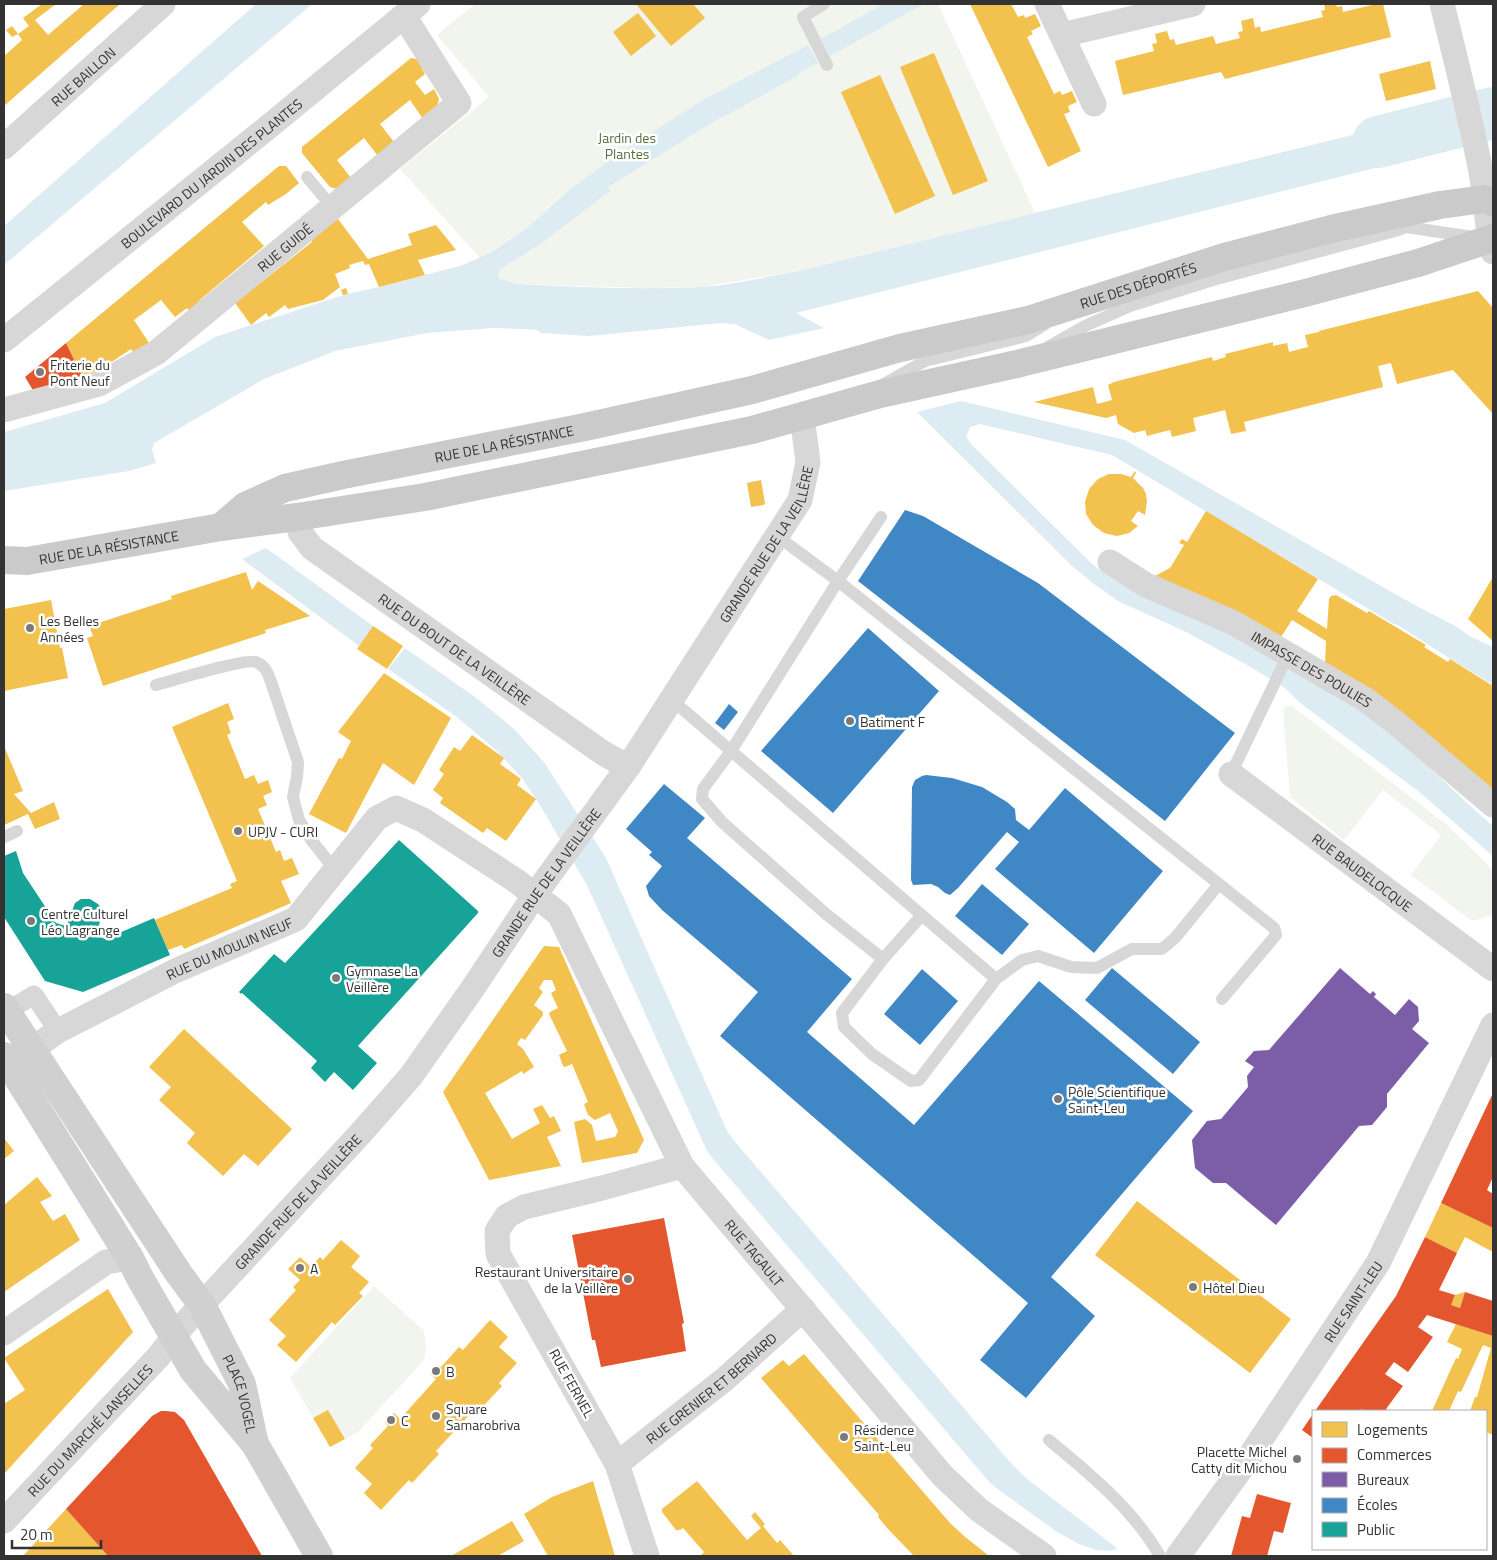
<svg xmlns="http://www.w3.org/2000/svg" width="1497" height="1560" font-family="'Titillium Web',sans-serif">
	<style>
		.green { fill: #f1f5ed }
		.water { fill: #ddebf3 }
		.homes { fill: #f2c14e }
		.shops { fill: #e4572e }
		.offices { fill: #7b5ea7 }
		.schools { fill: #3f88c5 }
		.public { fill: #17a398 }
		.lines { fill: none; stroke-linecap: round; stroke-linejoin: round }
		.river { stroke: #ddebf3; stroke-width: 52 }
		.service { stroke: #d7d7d7; stroke-width: 12 }
		.pedestrian { stroke: #d7d7d7; stroke-width: 19 }
		.minor { stroke: #d7d7d7; stroke-width: 25 }
		.secondary { stroke: #d0d0d0; stroke-width: 28 }
		.primary { stroke: #cacaca; stroke-width: 28 }
		.poi-dot { fill: #7a7a7a; stroke: #fff; stroke-width: 2 }
		.labels { text-anchor: middle; dominant-baseline: central; stroke-width: 5; stroke-linejoin: round; paint-order: stroke }
		.street-label { font-size: 14px; fill: #333; stroke: #fff }
		.park-label { font-size: 14px; fill: #56703f; stroke: #fff }
		.poi-label { font-size: 14px; fill: #333; stroke: #fff; text-anchor: start }
	</style>
	<rect width="100%" height="100%" fill="#fff"/>
	<path class="green" d="M475 4H938L1035 213 803 270 702 287 644 288 517 284 498 278 400 169 489 97 437 35Z
		M1292 706 1447 825 1493 870V915L1472 921 1411 875 1441 835 1383 790 1344 840 1290 797 1283 708Z
		M374 1286 424 1331 426 1347 424 1360 358 1432 345 1439 328 1410 313 1418 290 1378Z"/>
	<path class="water" d="M256 4H312L4 265V226Z
		M883 4H924L830 56 821 39Z
		M808 45 818 63 800 72 799 75 727 115 718 119 608 187 610 191 546 240 499 270 498 278 517 284C578 287 640 290 701 287 735 285 769 276 803 270L1446 112 1455 148 796 313 824 328 769 340 735 324 721 323 589 336 541 333 537 330 524 329 493 328 427 333 335 351 264 379 154 443 152 450 156 463 129 471 4 491V432L105 403 215 337 343 295 379 287 463 265 492 252 526 229 573 187 621 152 703 100Z
		M1493 101V135L1486 103Z
		M961 401 1125 440 1411 603 1459 628 1469 636 1493 647V685L1438 651 1398 625 1392 623 1112 455 980 424 970 427 966 437 972 445 1091 563 1100 570 1124 585 1218 626 1333 691 1405 744 1467 803 1493 826V856L1418 791 1299 702 1285 688 1249 666 1184 631 1118 601 1094 584 1072 566 917 412Z
		M266 548 373 626 359 646 242 559Z
		M405 648 475 697 501 718 514 729 544 762 606 858 727 1131 736 1143 1010 1462 1026 1478 1118 1549 1109 1551 1096 1550 1079 1544 1057 1532 991 1484 708 1153 587 885 538 802 522 778 495 749 453 714 388 669Z"/>
	<path class="homes" d="M42 4H56L35 20 48 35 84 4H120L4 106V56L22 40 18 34 12 37 6 30 12 26 18 34 29 26 23 18Z
		M636 4H693L705 18 671 46Z
		M970 4H1011L1018 17 1024 15 1025 18 1035 14 1041 26 1031 31 1033 34 1027 37 1054 94 1060 91 1062 95 1072 91 1074 96 1077 102 1068 106 1070 112 1064 114 1081 151 1048 167Z
		M1324 4H1336L1337 7 1342 6 1343 12 1376 4H1383L1391 37 1225 79 1221 72 1123 95 1115 61 1154 51 1152 44 1157 43 1155 34 1167 31 1170 40 1174 39 1176 45 1213 36 1216 44 1240 38 1238 32 1243 31 1241 21 1253 18 1255 28 1260 26 1261 32 1323 17 1321 11 1325 10Z
		M638 13 656 36 631 56 613 32Z
		M934 53 988 181 953 195 900 67Z
		M411 58 417 59 425 74 415 82 425 95 434 89 439 99 437 107 423 119 410 100 380 124 394 142 378 156 364 138 337 160 351 178 337 189 330 187 302 153V147Z
		M1430 61 1436 89 1386 101 1379 74Z
		M880 75 935 196 895 214 841 92Z
		M279 166H286L299 183 286 194 268 205 266 202 242 222 264 246 201 299 189 311 187 308 175 317 161 300 134 320 149 343 134 353 131 349 98 371 82 376 66 343Z
		M338 219 368 259 412 245 408 234 436 225 456 250 418 260 425 275 379 287 369 264 365 265 363 261 349 265 350 268 335 274 340 287 323 300 288 309 285 305 269 317 266 313 251 325 235 303 312 242 310 239Z
		M346 288 348 294 343 295 341 290Z
		M1478 291 1493 308V414L1453 370 1397 384 1391 363 1378 366 1383 387 1244 422 1246 431 1231 434 1225 410 1193 418 1196 431 1172 437 1170 430 1147 436 1145 430 1134 433 1118 424 1116 415 1106 418 1034 402 1093 387 1097 404 1112 400 1108 385 1114 382 1212 357 1213 361 1226 357 1225 354 1273 342V346L1287 343 1289 352 1308 347 1305 335 1319 332V331Z
		M1135 471 1136 473 1133 478 1143 488 1146 494 1147 501 1145 515 1138 511 1131 521 1138 526 1129 533 1117 536 1104 533 1093 525 1086 514 1085 502 1089 489 1098 479 1109 474H1121L1131 477Z
		M761 480 765 503 764 505 751 507 747 483Z
		M1206 511 1318 579 1297 611 1327 629 1329 599 1331 596 1336 595 1367 613 1369 611 1426 645 1424 647 1448 662 1450 659 1493 686V791L1325 663 1326 641 1292 620 1281 637 1155 576 1170 568 1184 545 1179 543 1182 539 1187 542Z
		M246 572 252 590 258 581 310 616 265 630 266 633 103 686 87 638 93 636 89 626 172 599 171 596Z
		M1493 577V641L1468 619Z
		M51 600 60 648H62L68 678 4 691V609Z
		M373 626 403 646 387 669 357 649Z
		M384 673 451 718 414 785 383 763 346 833 309 814 339 758 342 759 351 741 338 732Z
		M228 703 234 719 227 722 231 733 227 735 245 779 254 775 258 784 268 780 272 792 263 796 267 805 258 809 276 852 280 850 284 861 292 858 299 874 281 881 291 903 184 949 182 945 168 950 155 920 232 888 230 884 237 881 172 727Z
		M472 735 504 758 500 764 521 779 517 785 536 799 506 841 487 828 483 833 440 803 443 798 433 790 444 774 439 770 454 747 460 751Z
		M4 746 23 791 14 794 31 813 54 802 60 819 35 829 28 814 4 825Z
		M544 946 559 947 644 1140 637 1153 582 1163 574 1122 585 1119 592 1125 596 1141 615 1137 618 1131 610 1113 595 1120 588 1115 584 1104 588 1102 572 1064 565 1067 563 1066 559 1055 567 1051 549 1014 550 1012 558 1008 551 993 556 990 552 980H544L539 988 543 992 534 1005 543 1012V1015L525 1040 521 1038 517 1044 523 1049 534 1067 523 1074 522 1071 485 1093 512 1139 540 1123 533 1109 542 1105 550 1118 554 1116 561 1131 547 1137 561 1166 489 1180 443 1092Z
		M184 1029 292 1129 258 1166 244 1154 223 1176 187 1143 195 1133 159 1100 171 1087 149 1067Z
		M4 1138 14 1151 4 1159Z
		M37 1177 52 1196 40 1202 53 1221 65 1214 80 1240 4 1292V1205Z
		M1137 1201 1291 1319 1250 1373 1095 1255Z
		M1441 1203 1493 1228V1252L1465 1237 1457 1253 1425 1237Z
		M341 1240 360 1256 351 1267 369 1282 359 1293 363 1296 335 1325 332 1322 296 1362 277 1345 286 1336 269 1320 296 1290 293 1287 300 1280 288 1269 300 1257 311 1267 320 1257 323 1260Z
		M108 1289 133 1332 4 1474V1404L25 1390 4 1358Z
		M1465 1292 1460 1308 1451 1305 1455 1295Z
		M490 1320 508 1337 499 1347 517 1363 499 1383 502 1386 475 1415 472 1412 436 1451 439 1454 412 1483 409 1480 381 1510 364 1493 372 1484 355 1468 373 1448 370 1445 388 1426 385 1423 394 1413 400 1419 436 1379 430 1374 438 1365 441 1367 459 1347 463 1350Z
		M1456 1324 1493 1336V1435L1486 1432V1411H1470L1475 1397H1477L1491 1348 1483 1345 1461 1392 1458 1391 1449 1411H1432L1456 1358 1458 1359 1462 1349 1447 1342Z
		M804 1354 950 1523 964 1536 989 1556H914L888 1529 878 1517 879 1515 761 1378 783 1360 789 1366Z
		M328 1410 345 1439 330 1447 313 1418Z
		M593 1481 615 1556H548L524 1514 552 1497Z
		M697 1481 747 1540 761 1528 751 1516 755 1512 765 1524 763 1526 777 1543 780 1540 794 1556H700L704 1552 683 1528 680 1530H676L662 1512V1509Z
		M66 1509 108 1556H23Z
		M512 1521 524 1541 498 1556H451Z"/>
	<path class="shops" d="M66 343 82 376 34 392 25 377Z
		M1493 1093V1177L1487 1190 1493 1194V1228L1441 1203Z
		M664 1218 684 1323 682 1324 686 1351 601 1367 595 1340H592L572 1235Z
		M1425 1237 1457 1253 1439 1290 1455 1295 1451 1305 1460 1308 1465 1292 1493 1301V1336L1427 1315 1418 1327 1433 1337 1408 1372 1394 1362 1385 1374 1403 1386 1386 1409 1389 1411H1363L1361 1409 1360 1411H1315L1396 1296Z
		M161 1411H166L175 1412 184 1420 262 1556H108L66 1509 152 1416Z
		M1313 1414V1438L1302 1430Z
		M1257 1494 1291 1503 1283 1533 1274 1531 1267 1556H1231L1242 1516 1250 1518Z"/>
	<path class="offices" d="M1340 968 1370 994 1373 991 1376 994 1374 997 1395 1015 1409 999 1418 1007 1419 1021 1412 1029 1429 1043 1387 1094V1107L1372 1125 1359 1126 1276 1225 1226 1183H1213L1195 1168 1192 1140 1207 1121 1221 1119 1248 1087 1247 1076 1254 1067 1245 1061 1254 1051 1269 1050Z"/>
	<path class="schools" d="M905 510 923 516 1038 583 1235 733 1165 821 858 581Z
		M868 628 939 691 833 813 761 751Z
		M729 704 738 712 724 730 715 723Z
		M926 775 952 778 982 787 1007 802 1015 809 1016 820 1029 830 1065 788 1163 871 1094 953 995 869 1019 842 1007 832 958 888 950 895 945 893 938 887 931 884 913 885 911 880 912 787 915 780 922 776Z
		M664 784 705 818 687 838 852 979 807 1032 914 1125 1039 981 1193 1111 1051 1277 1095 1316 1026 1398 980 1360 1028 1303 720 1036 758 992 662 910 649 896 646 886 662 866 649 855 652 852 626 829Z
		M982 884 1029 924 1002 955 955 916Z
		M1112 968 1200 1042 1173 1074 1085 1000Z
		M922 969 958 1001 920 1045 884 1014Z"/>
	<path class="public" d="M399 840 478 911V913L358 1046 377 1063 353 1090 334 1072 325 1082 311 1068 317 1061 242 993 241 994 239 992 274 954 285 963Z
		M16 851 23 873 56 923 66 926 75 903 81 899H90L98 904 101 908V918L96 935 105 939 154 918 170 955 83 992 45 981 4 917V856Z"/>
	<g class="lines">
		<path class="river" d="M1378 142 1493 113"/>
		<path class="service" d="M824 4 803 17 827 65
			M307 177 333 208
			M1048 347 1085 326 1130 306 1213 280 1395 231 1406 227 1473 237
			M882 385 925 361 1026 336 1044 325
			M881 517 838 581 731 751 703 789 702 799 722 822 826 914 883 959
			M777 536 838 581 1219 884
			M156 685C171 681 246 658 256 662 264 665 267 671 270 679L298 762 297 777 293 797 299 820 312 841 335 870
			M672 700 996 979 1022 960 1038 956 1071 967 1097 968 1132 949H1162L1175 938 1219 884 1274 928 1276 935 1222 999
			M1231 774 1288 655
			M4 837 17 831
			M922 915 883 959 842 1013 844 1027 872 1054 911 1081 919 1080 996 979
			M1049 1440C1090 1474 1133 1509 1160 1556"/>
		<path class="pedestrian" d="M4 1013 34 995 58 1031"/>
		<g class="minor">
			<path d="M1047 4 1094 104"/>
			<path d="M1442 4C1456 60 1470 116 1481 172 1486 199 1486 226 1493 252"/>
			<path d="M1062 35 1193 4"/>
			<path id="s1" d="M4 147 163 4"/>
			<path id="s2" d="M4 340 267 128 418 4"/>
			<path id="s3" d="M4 410 99 384 156 353 459 103 404 16"/>
			<path id="s4" d="M297 517 300 532 312 548 603 753 628 767"/>
			<path id="s5" d="M1110 562 1146 585 1234 623 1366 700 1396 723 1493 805"/>
			<path id="s6" d="M1231 774 1493 969"/>
			<path id="s7" d="M32 1049 58 1031 175 971 296 919 377 818 396 808 423 820 515 880 559 914 682 1166 942 1475 979 1510 1044 1556"/>
			<path d="M4 1333 106 1262 130 1258"/>
			<path id="s8" d="M617 1464 725 1379 803 1309"/>
			<path id="s9" d="M4 1521 159 1356 184 1324 360 1134 411 1076 473 988 534 896 628 767 800 500 808 462 802 416"/>
			<path d="M647 1556 617 1464 498 1254 497 1231 507 1216 524 1207 602 1188 682 1166"/>
			<path id="s10" d="M1178 1556 1246 1462 1378 1263 1493 1025"/>
		</g>
		<g class="secondary">
			<path id="s11" d="M4 1007 179 1274 202 1305 242 1384 254 1440"/>
			<path d="M4 1056 130 1258 140 1278 193 1370 255 1444 319 1556"/>
		</g>
		<g class="primary">
			<path id="s12" d="M222 526 245 506 285 488 343 475 585 427 752 390 900 348 1028 320 1224 257 1331 229 1440 205 1484 199 1493 202"/>
			<path id="s13" d="M4 560 27 561 221 527 297 517 425 497 752 430 880 394 1017 364 1305 293 1418 263 1493 238"/>
		</g>
	</g>
	<g class="poi-dot">
		<circle cx="40" cy="372" r="5"/>
		<circle cx="30" cy="628" r="5"/>
		<circle cx="850" cy="721" r="5"/>
		<circle cx="238" cy="831" r="5"/>
		<circle cx="31" cy="921" r="5"/>
		<circle cx="336" cy="978" r="5"/>
		<circle cx="1058" cy="1099" r="5"/>
		<circle cx="300" cy="1268" r="5"/>
		<circle cx="628" cy="1279" r="5"/>
		<circle cx="1193" cy="1287" r="5"/>
		<circle cx="436" cy="1371" r="5"/>
		<circle cx="436" cy="1416" r="5"/>
		<circle cx="391" cy="1420" r="5"/>
		<circle cx="844" cy="1437" r="5"/>
		<circle cx="1297" cy="1459" r="5"/>
	</g>
	<g class="labels">
		<g class="street-label">
			<text stroke="none"><textPath href="#s1" startOffset="106">RUE BAILLON</textPath></text>
			<text stroke="none"><textPath href="#s2" startOffset="266">BOULEVARD DU JARDIN DES PLANTES</textPath></text>
			<text stroke="none"><textPath href="#s3" startOffset="330">RUE GUIDÉ</textPath></text>
			<text stroke="none"><textPath href="#s12" startOffset="952">RUE DES DÉPORTÉS</textPath></text>
			<text stroke="none"><textPath href="#s12" startOffset="298">RUE DE LA RÉSISTANCE</textPath></text>
			<text stroke="none"><textPath href="#s9" startOffset="1244">GRANDE RUE DE LA VEILLÈRE</textPath></text>
			<text stroke="none"><textPath href="#s13" startOffset="106">RUE DE LA RÉSISTANCE</textPath></text>
			<text stroke="none"><textPath href="#s4" startOffset="210">RUE DU BOUT DE LA VEILLÈRE</textPath></text>
			<text stroke="none"><textPath href="#s5" startOffset="229">IMPASSE DES POULIES</textPath></text>
			<text stroke="none"><textPath href="#s6" startOffset="164">RUE BAUDELOCQUE</textPath></text>
			<text stroke="none"><textPath href="#s9" startOffset="839">GRANDE RUE DE LA VEILLÈRE</textPath></text>
			<text stroke="none"><textPath href="#s7" startOffset="222">RUE DU MOULIN NEUF</textPath></text>
			<text stroke="none"><textPath href="#s9" startOffset="434">GRANDE RUE DE LA VEILLÈRE</textPath></text>
			<text stroke="none"><textPath href="#s7" startOffset="1034">RUE TAGAULT</textPath></text>
			<text stroke="none"><textPath href="#s10" startOffset="309">RUE SAINT-LEU</textPath></text>
			<text transform="translate(572 1383) rotate(61)">RUE FERNEL</text>
			<text stroke="none"><textPath href="#s8" startOffset="121">RUE GRENIER ET BERNARD</textPath></text>
			<text stroke="none"><textPath href="#s11" startOffset="455">PLACE VOGEL</textPath></text>
			<text stroke="none"><textPath href="#s9" startOffset="125">RUE DU MARCHÉ LANSELLES</textPath></text>
		</g>
		<g class="park-label">
			<text x="627" y="137">Jardin des<tspan x="627" dy="16">Plantes</tspan></text>
		</g>
		<g class="poi-label">
			<text x="50" y="364">Friterie du<tspan x="50" dy="16">Pont Neuf</tspan></text>
			<text x="40" y="620">Les Belles<tspan x="40" dy="16">Années</tspan></text>
			<text x="860" y="721">Batiment F</text>
			<text x="248" y="831">UPJV - CURI</text>
			<text x="41" y="913">Centre Culturel<tspan x="41" dy="16">Léo Lagrange</tspan></text>
			<text x="346" y="970">Gymnase La<tspan x="346" dy="16">Veillère</tspan></text>
			<text x="1068" y="1091">Pôle Scientifique<tspan x="1068" dy="16">Saint-Leu</tspan></text>
			<text x="310" y="1268">A</text>
			<text x="618" y="1271" text-anchor="end">Restaurant Universitaire<tspan x="618" dy="16">de la Veillère</tspan></text>
			<text x="1203" y="1287">Hôtel Dieu</text>
			<text x="446" y="1371">B</text>
			<text x="446" y="1408">Square<tspan x="446" dy="16">Samarobriva</tspan></text>
			<text x="401" y="1420">C</text>
			<text x="854" y="1429">Résidence<tspan x="854" dy="16">Saint-Leu</tspan></text>
			<text x="1287" y="1451" text-anchor="end">Placette Michel<tspan x="1287" dy="16">Catty dit Michou</tspan></text>
		</g>
	</g>
	<rect width="1497" height="1560" fill="none" stroke="#333333" stroke-width="10"/>
	<rect x="1312" y="1410" width="175" height="140" fill="#ffffff" stroke="#adadad"/>
	<rect x="1322" y="1422" width="25" height="15" fill="#f2c14e" stroke="#adadad"/>
	<text x="1357" y="1435" font-size="15" fill="#333333">Logements</text>
	<rect x="1322" y="1448" width="25" height="15" fill="#e4572e" stroke="#adadad"/>
	<text x="1357" y="1460" font-size="15" fill="#333333">Commerces</text>
	<rect x="1322" y="1472" width="25" height="15" fill="#7b5ea7" stroke="#adadad"/>
	<text x="1357" y="1485" font-size="15" fill="#333333">Bureaux</text>
	<rect x="1322" y="1498" width="25" height="15" fill="#3f88c5" stroke="#adadad"/>
	<text x="1357" y="1510" font-size="15" fill="#333333">Écoles</text>
	<rect x="1322" y="1522" width="25" height="15" fill="#17a398" stroke="#adadad"/>
	<text x="1357" y="1535" font-size="15" fill="#333333">Public</text>
	<path d="M12 1540v8h89v-8" fill="none" stroke="#333333" stroke-width="2.5"/>
	<text x="20" y="1540" font-size="15" fill="#333333" stroke="#ffffff" stroke-width="4" paint-order="stroke">20 m</text>
</svg>
